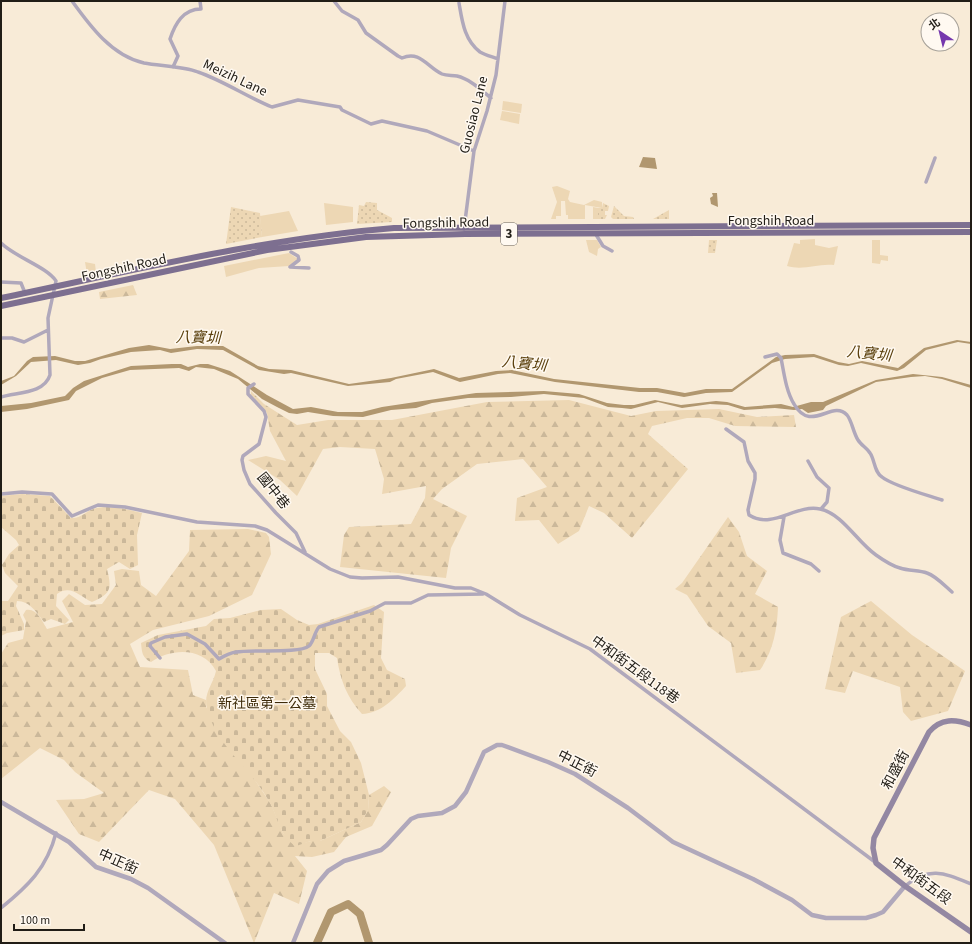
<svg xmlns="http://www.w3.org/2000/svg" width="972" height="944" font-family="'Source Sans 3','Noto Sans TC',sans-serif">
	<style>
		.grass { fill: #edd7b4 }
		.forest { fill: url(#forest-firs) }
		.cemetery { fill: url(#cemetery-stones) }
		.park { fill: url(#park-dots) }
		.water { fill: #b1976f }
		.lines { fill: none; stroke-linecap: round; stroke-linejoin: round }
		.river { stroke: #b1976f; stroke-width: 8 }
		.minor { stroke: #b0a8bb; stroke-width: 3.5 }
		.tertiary { stroke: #b0a8bb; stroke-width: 4.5 }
		.secondary { stroke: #9387a2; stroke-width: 5.5 }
		.primary { stroke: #7d6f90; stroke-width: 6 }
		.labels { text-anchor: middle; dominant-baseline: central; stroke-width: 3; stroke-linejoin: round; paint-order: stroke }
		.shield { fill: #fff9f1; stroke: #645f58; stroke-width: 1 }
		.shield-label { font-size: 13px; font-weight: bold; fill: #211d16 }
		.street-label { font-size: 14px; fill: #211d16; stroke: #fff9f1 }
		.park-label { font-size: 14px; fill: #3e2b09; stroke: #fff9f1 }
		.water-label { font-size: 15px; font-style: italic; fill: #5b400d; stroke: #fff9f1 }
	</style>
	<defs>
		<pattern id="forest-firs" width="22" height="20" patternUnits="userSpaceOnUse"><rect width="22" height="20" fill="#edd7b4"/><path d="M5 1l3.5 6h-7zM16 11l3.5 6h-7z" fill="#cbb89a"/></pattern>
		<pattern id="cemetery-stones" width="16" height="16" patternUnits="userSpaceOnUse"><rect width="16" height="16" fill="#edd7b4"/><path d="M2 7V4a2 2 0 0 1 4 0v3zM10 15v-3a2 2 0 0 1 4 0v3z" fill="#cbb89a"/></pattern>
		<pattern id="park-dots" width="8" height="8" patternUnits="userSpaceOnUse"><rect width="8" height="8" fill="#edd7b4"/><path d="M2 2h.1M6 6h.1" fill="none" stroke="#cbb89a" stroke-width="1.8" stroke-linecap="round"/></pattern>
	</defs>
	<rect width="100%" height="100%" fill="#f8ebd7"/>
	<path class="grass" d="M503 101 522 104 521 113 502 110Z
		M502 111 520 114 519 124 500 120Z
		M557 186 570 191 568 199 570 202 584 205 594 200 602 202V208L585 205V219H568V215H566L565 201H561V216H556V219H551L557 202 552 187Z
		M324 203 353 207V222L326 225Z
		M593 207 598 208V219H593Z
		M289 211 298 231 262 237 260 216Z
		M815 239V245L829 248 838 246 834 265C818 263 804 271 787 266L794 243 800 244V240Z
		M586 240H597L601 247 598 249 597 256 589 252Z
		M872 240H880V255L888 256V261L881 260 880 264 872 263Z
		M289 253 298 259 289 266 259 268 226 277 224 266Z
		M85 262 95 264 96 272 87 274Z"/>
	<path class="forest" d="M133 285 137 295 100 299 99 292Z
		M251 391 264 404 297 425 328 420H392L487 402 569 400 631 416 656 411 719 409 757 417 794 415 796 427 735 426 709 418H687L652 426 648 434 688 469 632 538 604 513 589 506 579 531 558 544 539 520 515 521 517 498 547 487 523 459 477 464 442 489 433 499 467 516 451 548 446 578 340 567 344 535 349 527 411 524 425 498 426 486 382 494 384 479 375 449 340 447 323 449 297 496 280 480 248 460 266 456 286 461 270 431 267 413 251 395Z
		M728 517 739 532 747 556 767 571 755 594 778 607C777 631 773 651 760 670L736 673 731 643 708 626 687 595 675 589 682 583Z
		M248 529 266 533 269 537 271 554 252 595 209 616 153 630 130 644 140 667 188 670 193 695 206 700V707L271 804 283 833 296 845 311 841H320L361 822 368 810 369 795 384 786 391 792 372 826 346 837 334 852 312 857 295 856 307 871 299 904 274 893 254 943 214 845 175 799 149 790 99 842 79 834 56 800 84 799 104 793 75 772 64 760 40 748 1 779V654L8 643 23 639 26 621 23 615 26 610C37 608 42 621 47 629L73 622 62 601 69 594 85 605 102 604 116 585 114 571 122 569 139 571 141 585 156 596 189 551 190 530Z
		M871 601 912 635 965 671 948 711 911 721 903 712 900 687 853 671 845 693 825 689 841 617Z"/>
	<path class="cemetery" d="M22 494 50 496 71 518C81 519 88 509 97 508 111 505 129 510 142 513L137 535 138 565 130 569 119 562 107 569C112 589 111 594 92 602 80 597 71 584 57 594L56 606 69 620 65 624 51 619 44 622C37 613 30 601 17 601L16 606 24 624V630L7 633 1 636V601H8L18 586 5 573 2 565 9 554 19 545 16 540 1 527V496Z
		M374 605 384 612 381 658 387 670 405 679 406 686C394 699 381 713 362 714 347 698 340 679 337 658L329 653H315V669L327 694V706L340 731 351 742 361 763 369 795 368 810 361 822 320 841H311L296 846C281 838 278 819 271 805 253 770 217 747 207 709 203 693 213 685 216 671 203 647 172 648 151 662 142 658 142 652 141 643L158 635 206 626 214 619 230 618 261 610 281 609 297 620 309 625 318 624Z"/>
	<path class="park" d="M366 202 377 203V210L392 218V222L357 224 359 205 364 206Z
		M603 203 609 206 608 211H605V215H607L605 219H598V208H602Z
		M614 206 624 216 633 217 634 219H613L611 217Z
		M231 207 260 213 262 237 226 244Z
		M669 210V219H653Z
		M709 240H717L715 253H708Z"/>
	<path class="water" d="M643 157 655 158 657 169 639 167Z
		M712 193H717L718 207 711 204 710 198 713 196Z
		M957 340 971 342V344L958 342 926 350 904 368 897 371 861 363 848 366 839 365 814 357 785 359 772 363 732 392 706 393 684 397 657 392H639L555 382 510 373 498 374 460 382 433 372 396 379 390 382 348 386 291 373 284 374 259 370 223 350 197 349 171 353 160 350 131 352 101 359 90 363 78 365 56 360 31 362 16 376 1 385V381L14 376 27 361 33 357 55 356 75 361H85L129 348 149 345 170 349 197 346H223L258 366 269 369 291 370 349 384 391 378 434 369 459 378 496 371 512 370 554 379 640 388H657L685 393 706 389H732L776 357 785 355 814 354 838 362 849 364 862 361 898 368 924 348Z
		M172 364H181L188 367 200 364H208L230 371 267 395 293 409 311 407 338 412H362L382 407 476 393 544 391 579 394 607 403 624 405H634L655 400 681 405 716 401 727 402 745 407 781 404 793 407 811 402H823L876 380 913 374 942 377 971 385V388L942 379 925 376 911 377 876 382 826 406 823 410 808 413 802 409 794 410 775 408 744 410 728 405 710 404 682 408 658 402 631 409 622 408 608 407 584 398 544 394 511 397 468 398 432 403 416 408 391 410 363 417 333 416 308 412 297 414 289 413 277 407 262 399 238 379 214 369 196 367 189 371 179 368 130 370 102 378 76 391 69 400 27 409 1 412V406L31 403 65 396 73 388 84 381 131 366Z"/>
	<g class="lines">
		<path class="river" d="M317 943 331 912 348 904 360 914 369 943"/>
		<path class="minor" d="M72 1C90 26 112 56 144 63 160 66 183 66 198 72 224 81 247 97 272 107L298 100 340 107 342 110 371 124 382 121 427 131 474 151
			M334 1 342 11 358 20 366 33 398 56 402 58C420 50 427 67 442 74 447 76 452 75 457 76 470 79 481 90 491 98
			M459 3C462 20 464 40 480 52 485 55 493 57 498 59
			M173 67 178 56 170 39C175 24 183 9 201 9L200 1
			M926 182 935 158
			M464 229 474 151 487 111 496 75 505 1
			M595 233 603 246 612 251
			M1 243C15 257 47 267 56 281L48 318 50 375C44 394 17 392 1 397
			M291 252 298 256 299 260 290 267 309 268
			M1 282 21 283 25 293
			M1 338H12L24 342 48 330
			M765 357 777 354 781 358C784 373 786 391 794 404 811 434 832 399 847 415 852 421 853 432 858 440 861 445 867 448 870 453 875 460 874 472 882 477 893 486 927 495 942 500
			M254 384 248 388V394L264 411 266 417 259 444 243 456 242 460 244 470 250 484 276 513 296 533 305 552
			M726 429 744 442 748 461 755 473V479L748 510 749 515C773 530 795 504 820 509 843 514 857 542 876 555 883 560 892 566 900 568 909 571 919 570 927 573 936 576 945 586 952 592
			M808 461 817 477 829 488 827 502 821 509
			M1 494 22 492 52 494 72 516 98 505 125 507 197 522 255 526 267 530 330 569 350 577 362 578 398 577 455 588H471L486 594 520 615 590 649 875 862
			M784 517 780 540 783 553 811 564 819 571
			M160 658 150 646 151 643 165 637 187 634 205 644 219 659C224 656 230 653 236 652 252 649 299 654 309 646 314 641 314 633 319 627L370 611 385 603H411L428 595 483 594
			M905 886C930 866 944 873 971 884
			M1 908C28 886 47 868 56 833"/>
		<path class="tertiary" d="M1 802 69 842 96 867 131 879 148 888 225 943
			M293 943 317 884 328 871 344 861 381 850 387 845 411 819 418 816 442 813 455 806 466 792 484 752 497 745H502L548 762 575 774 628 808 673 842 753 879 792 900 812 915 826 918H866L876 915 883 912 905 886"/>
		<path class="secondary" d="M971 725C955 719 941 718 929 732L874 838 873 848 876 863 905 886 971 932"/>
		<path class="primary" d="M1 298C131 271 261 239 394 228L971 225
			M1 306 267 250 366 237 465 234 971 232"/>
	</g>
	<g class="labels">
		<rect class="shield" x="501" y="223" width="16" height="22" rx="3"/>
		<g class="shield-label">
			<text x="509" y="234">3</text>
		</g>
		<g class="street-label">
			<text transform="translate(235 78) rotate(25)">Meizih Lane</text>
			<text transform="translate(474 115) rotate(-76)">Guosiao Lane</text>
			<text x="771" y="221">Fongshih Road</text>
			<text transform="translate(446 223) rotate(-1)">Fongshih Road</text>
			<text transform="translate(124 268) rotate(-12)">Fongshih Road</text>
			<text transform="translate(273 491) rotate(51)">國中巷</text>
			<text transform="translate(635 670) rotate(36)">中和街五段118巷</text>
			<text transform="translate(577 764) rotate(27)">中正街</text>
			<text transform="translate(896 770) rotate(-62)">和盛街</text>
			<text transform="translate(118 862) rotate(24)">中正街</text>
			<text transform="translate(921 881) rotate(36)">中和街五段</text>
		</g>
		<g class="park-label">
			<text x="267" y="704">新社區第一公墓</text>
		</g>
		<g class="water-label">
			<text transform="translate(198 338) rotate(1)">八寶圳</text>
			<text transform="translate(869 354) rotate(6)">八寶圳</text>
			<text transform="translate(524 364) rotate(6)">八寶圳</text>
		</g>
	</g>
	<rect width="972" height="944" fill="none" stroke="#211d16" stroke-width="4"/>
	<g transform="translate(940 32) rotate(325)"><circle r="19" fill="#fff9f1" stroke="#a6a199"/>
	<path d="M0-3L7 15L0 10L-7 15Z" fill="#7537ad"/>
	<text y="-6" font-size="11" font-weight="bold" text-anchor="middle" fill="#211d16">北</text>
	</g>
	<path d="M14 924v6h70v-6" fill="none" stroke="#211d16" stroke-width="2"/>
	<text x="20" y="924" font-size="12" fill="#211d16" stroke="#fff9f1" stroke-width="3" paint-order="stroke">100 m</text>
</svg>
